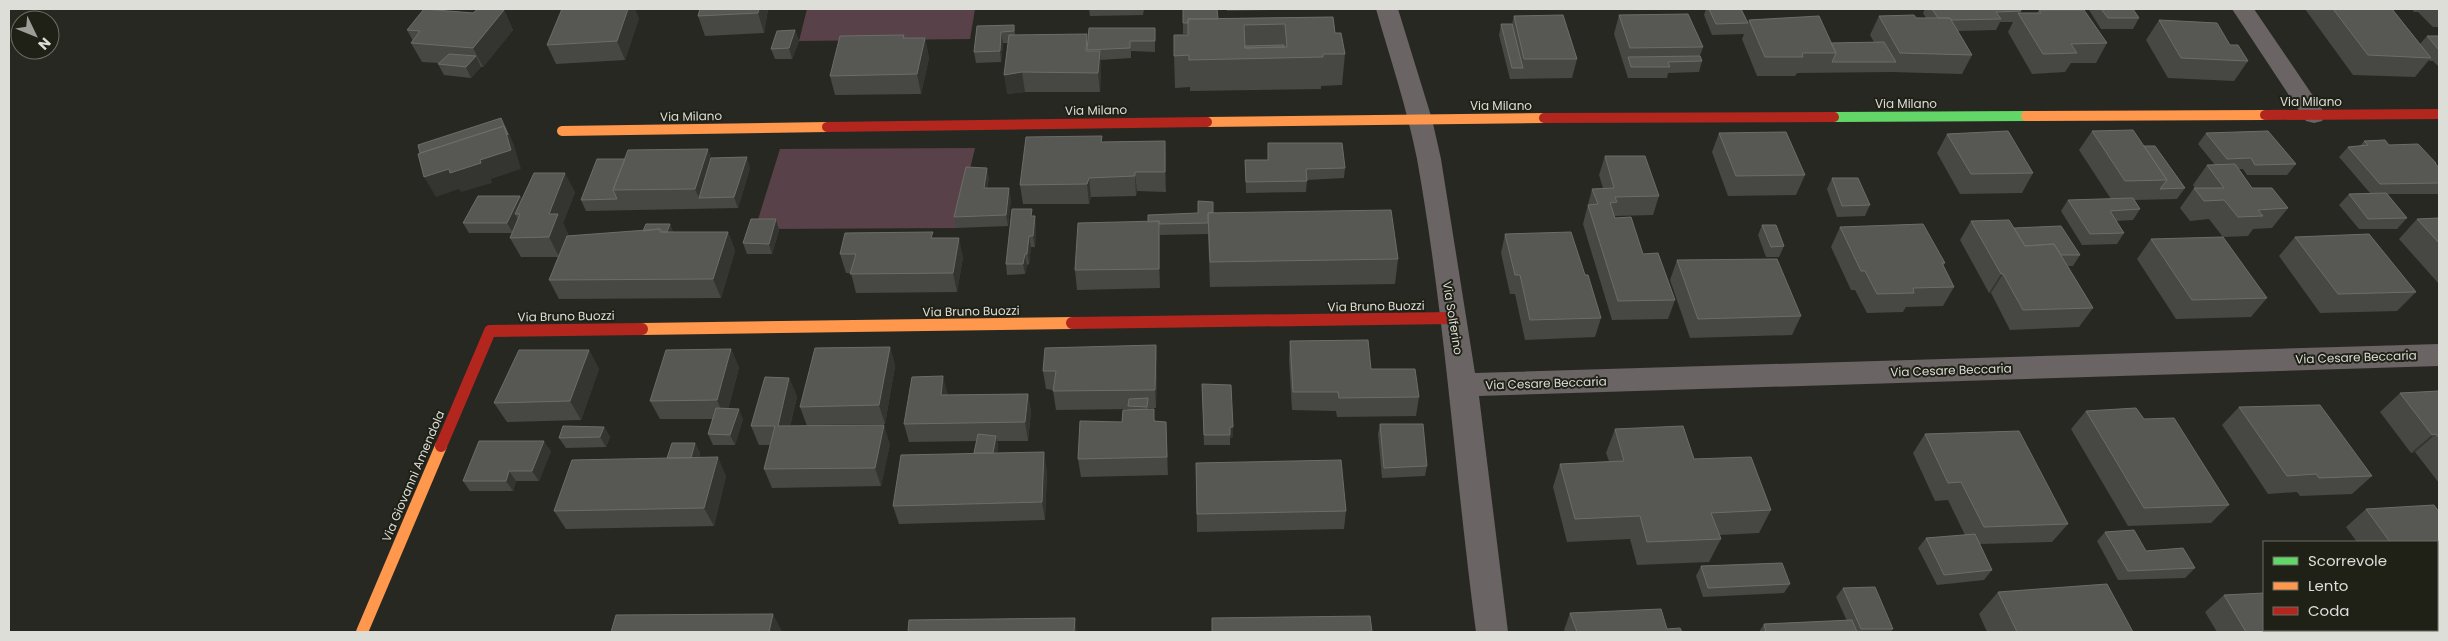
<svg xmlns="http://www.w3.org/2000/svg" width="2448" height="641" font-family="Poppins,sans-serif">
	<style>
		.green { fill: #594149 }
		.lines { fill: none; stroke-linecap: round; stroke-linejoin: round }
		.street { fill: #6a6465; fill-rule: evenodd }
		.fast { stroke: #63d668; stroke-width: 10 }
		.slow-far1 { stroke: #ff974d; stroke-width: 10 }
		.slow { stroke: #ff974d; stroke-width: 12 }
		.jam-far1 { stroke: #b3261e; stroke-width: 10 }
		.jam { stroke: #b3261e; stroke-width: 12 }
		.wall { fill: #474843 }
		.shaded-wall { fill: #343530 }
		.building { fill: #575853; stroke: #6c6d68; fill-rule: evenodd }
		.labels { text-anchor: middle; dominant-baseline: central; stroke-width: 4; stroke-linejoin: round; paint-order: stroke }
		.street-label { font-size: 12px; fill: #dcded7; stroke: #1f2117 }
	</style>
	<rect width="100%" height="100%" fill="#282823"/>
	<path class="green" d="M807 9H975L970 39 799 41Z
		M975 148 956 228 755 229 780 149Z"/>
	<g class="lines">
		<path class="street" d="M1376 9H1398L1432 119 1441 159 1475 373 2439 344V366L1479 396 1508 632H1476C1455 475 1445 315 1417 159 1407 108 1390 58 1376 9Z
			M2232 9H2254L2326 115 2322 121 2314 123 2306 121Z"/>
		<path class="fast" d="M1834 117 2026 116"/>
		<path class="slow-far1" d="M2026 116 2265 115
			M1207 122 1544 118
			M562 131 827 127"/>
		<path class="slow" d="M642 329 1072 323
			M362 632 441 446"/>
		<path class="jam-far1" d="M2265 115 2439 114
			M1544 118 1834 117
			M827 127 1207 122"/>
		<path class="jam" d="M1072 323 1452 318
			M441 446 490 331 642 329"/>
	</g>
	<path class="wall" d="M388 9H418L389 10Z
		M700 9H768L764 33 705 36 698 16Z
		M1089 9H1144L1143 15 1090 16Z
		M1227 9H1313L1227 11Z
		M1706 9H1741L1748 23 1749 20 1831 43 1874 42 1870 35 1879 16 1926 18 1923 13 1925 9H2020L2021 11 2020 13H2037L2039 10 2107 43 2096 63H2071L2065 72 2032 74 2008 32 2013 22H2000L1996 30 1958 31 1972 55 1962 74 1891 72 1797 73 1795 76H1757L1742 39 1744 34 1712 35 1704 15Z
		M2090 9H2133L2139 18 2133 29H2101L2089 10Z
		M2305 9H2392L2420 44 2427 36H2439V67L2433 61H2430L2429 60 2415 77 2353 75Z
		M2412 9H2439V27H2433L2418 12H2414Z
		M504 10 513 30 483 67H481L471 78 444 75 438 64 439 63 422 62 411 43 413 41 407 30 473 13Z
		M1619 15 1703 47 1700 56 1702 61 1699 72 1668 73 1667 78H1628L1614 34Z
		M1514 16 1577 59 1572 78 1510 79 1499 35 1501 24H1512Z
		M1333 17 1335 33 1345 54 1342 85 1321 86V89L1190 91V87L1175 88 1174 56 1188 35V34H1183V23L1218 19Z
		M639 18 625 60 556 64 547 45Z
		M2159 20 2248 61 2234 81 2168 78 2146 40Z
		M1014 25 1015 35 1087 42 1155 28V52L1131 51V58L1100 60 1101 70 1100 92H1025L1007 94 1008 43H1003L1001 62 976 63 974 52 977 26Z
		M795 30 799 41 792 59H775L771 49Z
		M905 38H925L929 58 921 94 835 95 830 76Z
		M2092 131 2144 146 2185 188 2177 199 2134 200 2140 209 2133 220 2116 221 2124 233 2117 244 2082 245 2061 211 2068 200 2111 199 2079 150Z
		M1719 133 1805 175 1796 195 1728 196 1712 152Z
		M2206 133 2296 164 2287 175H2247L2243 169H2239L2252 188 2288 208 2272 228 2253 229 2248 236 2223 237 2209 219 2190 221 2180 208 2194 188H2195L2193 185 2207 165H2215L2198 144Z
		M1947 134 2033 173 2022 193 1960 194 1937 153Z
		M1165 141 1166 192 1137 191 1136 196 1091 197 1089 204H1023L1020 185 1102 142Z
		M2364 141 2389 145 2436 163V164L2439 168V194H2388L2407 218 2397 229H2359L2339 205 2349 194 2370 193 2339 157 2348 147 2360 146Z
		M1268 143 1345 168 1344 178 1307 180 1306 192 1246 193 1245 160H1268Z
		M1605 156 1659 196 1653 215 1614 216 1643 254 1675 300 1668 319 1612 320 1583 224 1592 189 1603 188 1599 175Z
		M711 158 750 168 738 208 586 211 581 200Z
		M989 178 987 188 1011 199 1008 226 956 228 954 217Z
		M1832 178 1870 205 1865 216 1837 217 1827 189Z
		M575 192 563 223 568 234 567 236 643 231 670 224 673 232H728L735 251 721 298 559 299 549 280 558 257H521L510 238 512 233H469L463 223 520 196 522 199Z
		M1213 212 1398 259 1395 284 1210 287 1208 234 1160 235V288L1077 290 1075 270 1148 222 1198 213Z
		M1033 216 1036 226 1035 247H1031L1029 264 1027 265 1025 274 1007 275 1006 264Z
		M2439 218V284L2399 239 2417 219Z
		M776 219 779 230 772 254H747L743 243Z
		M1971 221 2014 228 2080 255 2073 266H2068L2093 308 2079 327 2010 330 1991 293H1989L1960 240Z
		M1762 225 1784 246 1779 257H1766L1758 235Z
		M1840 227 1945 263 1943 266 1954 287 1943 306 1906 307 1903 312 1867 313 1855 290H1851L1831 247Z
		M1505 234 1585 275 1601 318 1595 337 1525 340 1515 294H1510L1501 253Z
		M2295 237 2416 292 2397 311 2320 313 2279 256Z
		M934 238 963 257 957 292 856 293 851 273H846L840 254Z
		M2151 239 2267 298 2251 317 2176 319 2137 259Z
		M1677 260 1801 316 1792 335 1690 338 1670 280Z
		M1290 341 1371 369 1419 397 1416 416 1337 417 1336 411 1292 410 1289 360Z
		M1156 345 1157 364 1156 408H1148V409L1155 421 1166 422 1168 475 1081 477 1078 459 1122 422 1129 409 1056 410 1053 390 1046 389 1043 371Z
		M890 347 895 366 885 424 819 425 890 444 881 486 772 488 764 469 770 445H759L751 426 789 378 797 397 790 426H807L800 407Z
		M731 349 739 368 728 409 743 419 735 445H713L708 434 713 419H660L650 401Z
		M589 350 599 369 581 420 507 422 494 403Z
		M1202 384 1233 427V437L1230 438V445H1204Z
		M2439 391V483L2415 452 2411 453 2380 412 2400 393Z
		M1028 394 1031 412 1028 441H997L998 446 997 453 1047 471 1045 520 899 524 893 506 974 453 977 441 909 442 904 424 948 395Z
		M2239 407 2372 476 2352 494 2300 496 2297 492 2268 494 2222 425Z
		M2086 411 2144 419 2229 505 2211 523 2128 526 2071 429Z
		M1380 424 1427 466 1425 476 1382 478 1378 434Z
		M604 427 610 437 606 447 566 448 559 438Z
		M1615 429 1694 459 1771 510 1759 533 1720 535 1721 539 1709 562 1637 565 1630 539 1567 542 1553 487 1560 464 1609 461 1606 453Z
		M1925 434 2068 524 2052 542 1980 544 1992 570 1984 580 1937 585 1918 548 1926 538 1965 535 1948 500 1935 501 1913 453Z
		M695 443 700 453 699 458 726 476 714 526 566 529 554 511 667 458Z
		M551 451 539 481H516L513 491H470L463 481Z
		M1196 463 1346 511 1344 529 1197 532Z
		M2366 509 2439 512V583H2437V542H2357L2346 527Z
		M2105 532 2146 551 2195 568 2185 578 2118 580 2097 541Z
		M1701 566 1790 584 1784 593 1703 597 1696 576Z
		M1843 588 1893 629 1890 632H1759L1764 624 1847 621 1836 597Z
		M1998 592 2133 632H1987L1979 614Z
		M2224 595 2357 632H2217L2205 612Z
		M1570 613 1667 629 1682 632H1565L1564 630Z
		M2375 630H2437L2439 632H2377Z"/>
	<path class="shaded-wall" d="M628 9H635L639 18 625 60 617 41Z
		M759 9H768L764 33 758 13Z
		M504 10 513 30 483 67 473 48Z
		M795 30 799 41 792 59 789 48Z
		M1001 32 1003 43 1001 62 1000 51Z
		M925 38 929 58 921 94 917 74Z
		M1100 51 1101 70 1100 92 1098 73Z
		M476 56 481 67 471 78 466 67Z
		M1022 72 1025 92 1007 94 1004 75Z
		M501 118 507 129 514 145 521 169 491 179 492 183 461 192 459 189 436 197 424 177 480 160Z
		M1165 141 1166 160V192L1165 172Z
		M708 149 716 169 699 198 695 189Z
		M747 157 750 168 738 208 734 197Z
		M987 168 989 178 986 199 984 188Z
		M1135 172 1137 191 1136 196 1135 176Z
		M565 173 575 192 563 223 568 234 559 257 549 237V214Z
		M1089 178 1091 197 1089 204 1087 184Z
		M1009 188 1011 199 1008 226 1006 215Z
		M520 196 526 207 520 214H515L519 221 513 233 507 223Z
		M1035 216 1036 226 1035 247 1033 236Z
		M776 219 779 230 772 254 769 244Z
		M1159 221 1160 241V288L1159 269Z
		M670 224 674 235 660 232V229Z
		M728 232 735 251 721 298 713 279Z
		M1029 236 1031 247 1029 264 1027 254Z
		M959 238 963 257 957 292 953 273Z
		M1025 254 1027 265 1025 274 1023 264Z
		M2001 274H2003L1991 293H1989Z
		M1156 345 1157 364 1156 408 1155 390Z
		M890 347 895 366 885 424 879 405Z
		M731 349 739 368 725 419 717 400Z
		M589 350 599 369 581 420 570 401Z
		M943 376 948 395H941Z
		M789 378 797 397 785 444 778 426Z
		M1028 394 1031 412 1028 441 1025 422Z
		M739 409 743 419 735 445 730 435Z
		M1166 422 1167 440 1168 475 1167 457Z
		M884 425 890 444 881 486 875 468Z
		M604 427 610 437 606 447 600 437Z
		M1230 427H1233V437L1230 438V445Z
		M2436 434 2415 452 2411 453 2432 435Z
		M996 436 998 446 994 471 992 461Z
		M544 441 551 451 539 481 532 471Z
		M695 443 700 453 694 475 688 465Z
		M1044 452 1047 471 1045 520 1042 502Z
		M718 457 726 476 714 526 704 508Z
		M509 471 516 481 513 491 506 481Z
		M773 614 782 631V632H769Z
		M1075 618 1077 632H1074Z"/>
	<path class="building" d="M424 9 473 13 478 9H493L504 10 473 48 411 43 420 31 407 30Z
		M562 9H628L617 41 547 45Z
		M700 9H759L758 13 698 16Z
		M1183 9H1217L1218 19H1188V23H1183Z
		M1709 9H1741L1748 23 1716 24Z
		M1932 9H2020L2021 11 1996 12 2001 19 1952 20 1950 18H1938Z
		M2101 9H2133L2139 18H2108Z
		M2333 9H2392L2431 58 2368 55Z
		M2039 10H2084L2107 43 2071 44 2077 53 2043 54 2018 13H2041Z
		M1688 14 1703 47 1630 48 1619 15Z
		M1563 15 1577 59H1524L1514 16Z
		M1914 15 1916 18H1950L1972 55 1900 53 1879 16Z
		M1819 16 1836 53H1802L1803 57H1765L1749 20Z
		M1333 17 1335 33H1341L1345 54H1323V57L1189 60V55L1174 56V35H1188V19ZM1285 24 1287 47 1245 48 1244 25Z
		M2159 20 2217 23 2230 45H2238L2248 61 2181 58Z
		M1501 24H1512L1523 68H1512Z
		M1014 25V31L1001 32 1000 51 974 52 977 26Z
		M1089 28H1155V41H1130V48L1087 50Z
		M795 30 789 48 771 49 777 31Z
		M1087 34 1086 51H1100L1098 73 1022 72 1004 75 1009 35Z
		M904 35 903 38H925L917 74 830 76 840 36Z
		M2427 36H2439V50Z
		M1884 42 1896 62H1832L1836 53 1831 43Z
		M1284 45V47L1245 48V46Z
		M449 54 476 56 466 67 438 64Z
		M1700 56 1702 61 1668 62 1670 67H1631L1628 57Z
		M501 118 508 135 504 126 420 153 418 145Z
		M504 126 511 150 480 160 481 163 450 173 449 169 424 177 418 154Z
		M2133 130 2167 180 2125 181 2092 131Z
		M2008 131 2033 173 1971 174 1947 134Z
		M2268 131 2296 164 2255 165 2251 158 2227 159 2206 133Z
		M1786 132 1805 175 1736 176 1719 133Z
		M1102 136 1101 142 1165 141V172H1135V176L1089 178 1087 184 1020 185 1026 137Z
		M2385 140 2389 145 2418 144 2436 163H2435L2439 168V183L2380 184 2348 147 2368 145 2364 141Z
		M1268 143H1342L1345 168 1306 169 1307 181 1246 182 1245 160H1268Z
		M2144 146H2155L2185 188 2160 189 2167 180Z
		M708 149 695 189 613 190 628 150Z
		M1605 156H1645L1659 196 1615 197 1617 202 1610 203 1615 218 1631 217 1643 254 1658 253 1675 300 1618 301 1588 205 1598 204 1592 189 1614 188Z
		M747 157 734 197 699 198 711 158Z
		M597 159H625L613 190 617 199 581 200Z
		M2235 164 2252 188H2272L2288 208 2258 210 2263 216 2238 217 2224 200 2204 201 2194 188H2224L2207 165Z
		M966 167 987 168 984 188H1009L1006 215 954 217Z
		M534 173H565L549 214H558L549 237 510 238 520 214H515Z
		M1832 178H1858L1870 205 1842 206Z
		M2386 193 2407 218 2368 219 2349 194Z
		M478 196H520L507 223H463Z
		M2133 198 2140 209 2110 211 2124 233 2090 234 2068 200Z
		M1198 201 1213 202V212L1208 213V223L1159 224V221L1148 222V215L1198 213Z
		M1012 209H1032L1031 216H1035L1033 236H1029L1027 254H1025L1023 264H1006Z
		M1391 210 1398 259 1210 262 1208 213Z
		M2439 218V243L2417 219Z
		M751 219H776L769 244 743 243Z
		M2009 220 2025 246 2054 244 2093 308 2023 310 2003 274H2001L1971 221Z
		M1159 221V269L1075 270 1078 223Z
		M646 224H670L667 232H662L660 229 643 231Z
		M1923 224 1945 263H1942L1954 287 1913 288 1914 293 1877 294 1865 271H1861L1840 227Z
		M1762 225H1776L1784 246 1771 247Z
		M2061 226 2080 255H2061L2054 244 2025 246 2014 228Z
		M660 229V232H728L713 279 549 280 567 236Z
		M933 232 931 238H959L953 273 850 274 856 254H840L845 233Z
		M1571 232 1585 275H1588L1601 318 1530 320 1520 275H1515L1505 234Z
		M2369 234 2416 292 2338 294 2295 237Z
		M2223 237 2267 298 2192 300 2151 239Z
		M1777 259 1801 316 1698 319 1677 260Z
		M1368 340 1371 369H1415L1419 397 1339 398 1338 392H1293L1290 341Z
		M1156 345 1155 390 1053 391 1056 371H1043L1045 348Z
		M890 347 879 405 800 407 815 348Z
		M731 349 717 400 650 401 666 350Z
		M519 350H589L570 401 494 403Z
		M943 376 941 395 1028 394 1025 422 904 424 912 377Z
		M765 377 789 378 778 426 884 425 875 468 764 469 775 426H751Z
		M1202 384 1231 385 1233 427H1230V435H1204Z
		M2439 391V438L2436 434 2432 435 2400 393Z
		M1148 398 1147 407 1128 406 1129 399Z
		M2320 405 2372 476 2319 478 2316 474 2287 476 2239 407Z
		M716 408 739 409 730 435 708 434Z
		M2136 408 2144 419 2174 418 2229 505 2144 508 2086 411Z
		M1154 409V421L1166 422 1167 457 1078 459 1080 421 1122 422 1123 410Z
		M1380 424H1423L1427 466 1384 468Z
		M563 426 604 427 600 437 559 438Z
		M1683 426 1694 459 1751 457 1771 510 1711 513 1721 539 1647 542 1640 516 1575 519 1560 464 1624 461 1615 429Z
		M2019 431 2068 524 1984 527 1961 482 1948 483 1925 434Z
		M978 434 996 436 993 453H974Z
		M479 441H544L532 471H509L506 481H463Z
		M672 443H695L691 458H667Z
		M1044 452 1042 502 893 506 901 455Z
		M718 457 704 508 554 511 572 460Z
		M1341 460 1346 511 1197 514 1196 463Z
		M2434 505 2439 512V567H2437V542H2390L2366 509Z
		M2134 530 2146 551 2183 548 2195 568 2128 571 2105 532Z
		M1975 534 1992 570 1944 575 1926 538Z
		M1782 563 1790 584 1708 588 1701 566Z
		M2107 584 2133 632H2017L1998 592Z
		M1875 587 1893 629H1861L1843 588Z
		M2264 593V630H2355L2357 632H2246L2224 595Z
		M2439 607V632H2411L2409 630H2437V608Z
		M1661 609 1667 629 1680 628 1682 632H1577L1570 613Z
		M773 614 769 632H611L616 615Z
		M1370 616 1372 632H1212V618Z
		M1075 618 1074 632H908L909 620Z
		M1852 620 1857 632H1766L1764 624Z"/>
	<g class="labels">
		<g class="street-label">
			<text x="2311" y="101">Via Milano</text>
			<text x="1906" y="103">Via Milano</text>
			<text x="1501" y="105">Via Milano</text>
			<text transform="translate(1096 110) rotate(-1)">Via Milano</text>
			<text transform="translate(691 116) rotate(-1)">Via Milano</text>
			<text transform="translate(1376 306) rotate(-1)">Via Bruno Buozzi</text>
			<text transform="translate(971 311) rotate(-1)">Via Bruno Buozzi</text>
			<text transform="translate(566 316) rotate(-1)">Via Bruno Buozzi</text>
			<text transform="translate(1453 318) rotate(81)">Via Solferino</text>
			<text transform="translate(2356 357) rotate(-2)">Via Cesare Beccaria</text>
			<text transform="translate(1951 370) rotate(-2)">Via Cesare Beccaria</text>
			<text transform="translate(1546 383) rotate(-2)">Via Cesare Beccaria</text>
			<text transform="translate(413 476) rotate(-67)">Via Giovanni Amendola</text>
		</g>
	</g>
	<rect width="2448" height="641" fill="none" stroke="#dcded7" stroke-width="20"/>
	<rect x="2263" y="541" width="175" height="90" fill="#1f2117" stroke="#6b6d64"/>
	<rect x="2273" y="557" width="25" height="8" fill="#63d668" stroke="#6b6d64"/>
	<text x="2308" y="566" font-size="15" fill="#dcded7">Scorrevole</text>
	<rect x="2273" y="582" width="25" height="8" fill="#ff974d" stroke="#6b6d64"/>
	<text x="2308" y="591" font-size="15" fill="#dcded7">Lento</text>
	<rect x="2273" y="607" width="25" height="8" fill="#b3261e" stroke="#6b6d64"/>
	<text x="2308" y="616" font-size="15" fill="#dcded7">Coda</text>
	<g transform="translate(35 35) rotate(133)"><circle r="24" fill="#1f2117" stroke="#6b6d64"/>
	<path d="M0-4L9 19L0 12L-9 19Z" fill="#9d9e98"/>
	<text y="-8" font-size="14" font-weight="bold" text-anchor="middle" fill="#dcded7">N</text>
	</g>
</svg>
